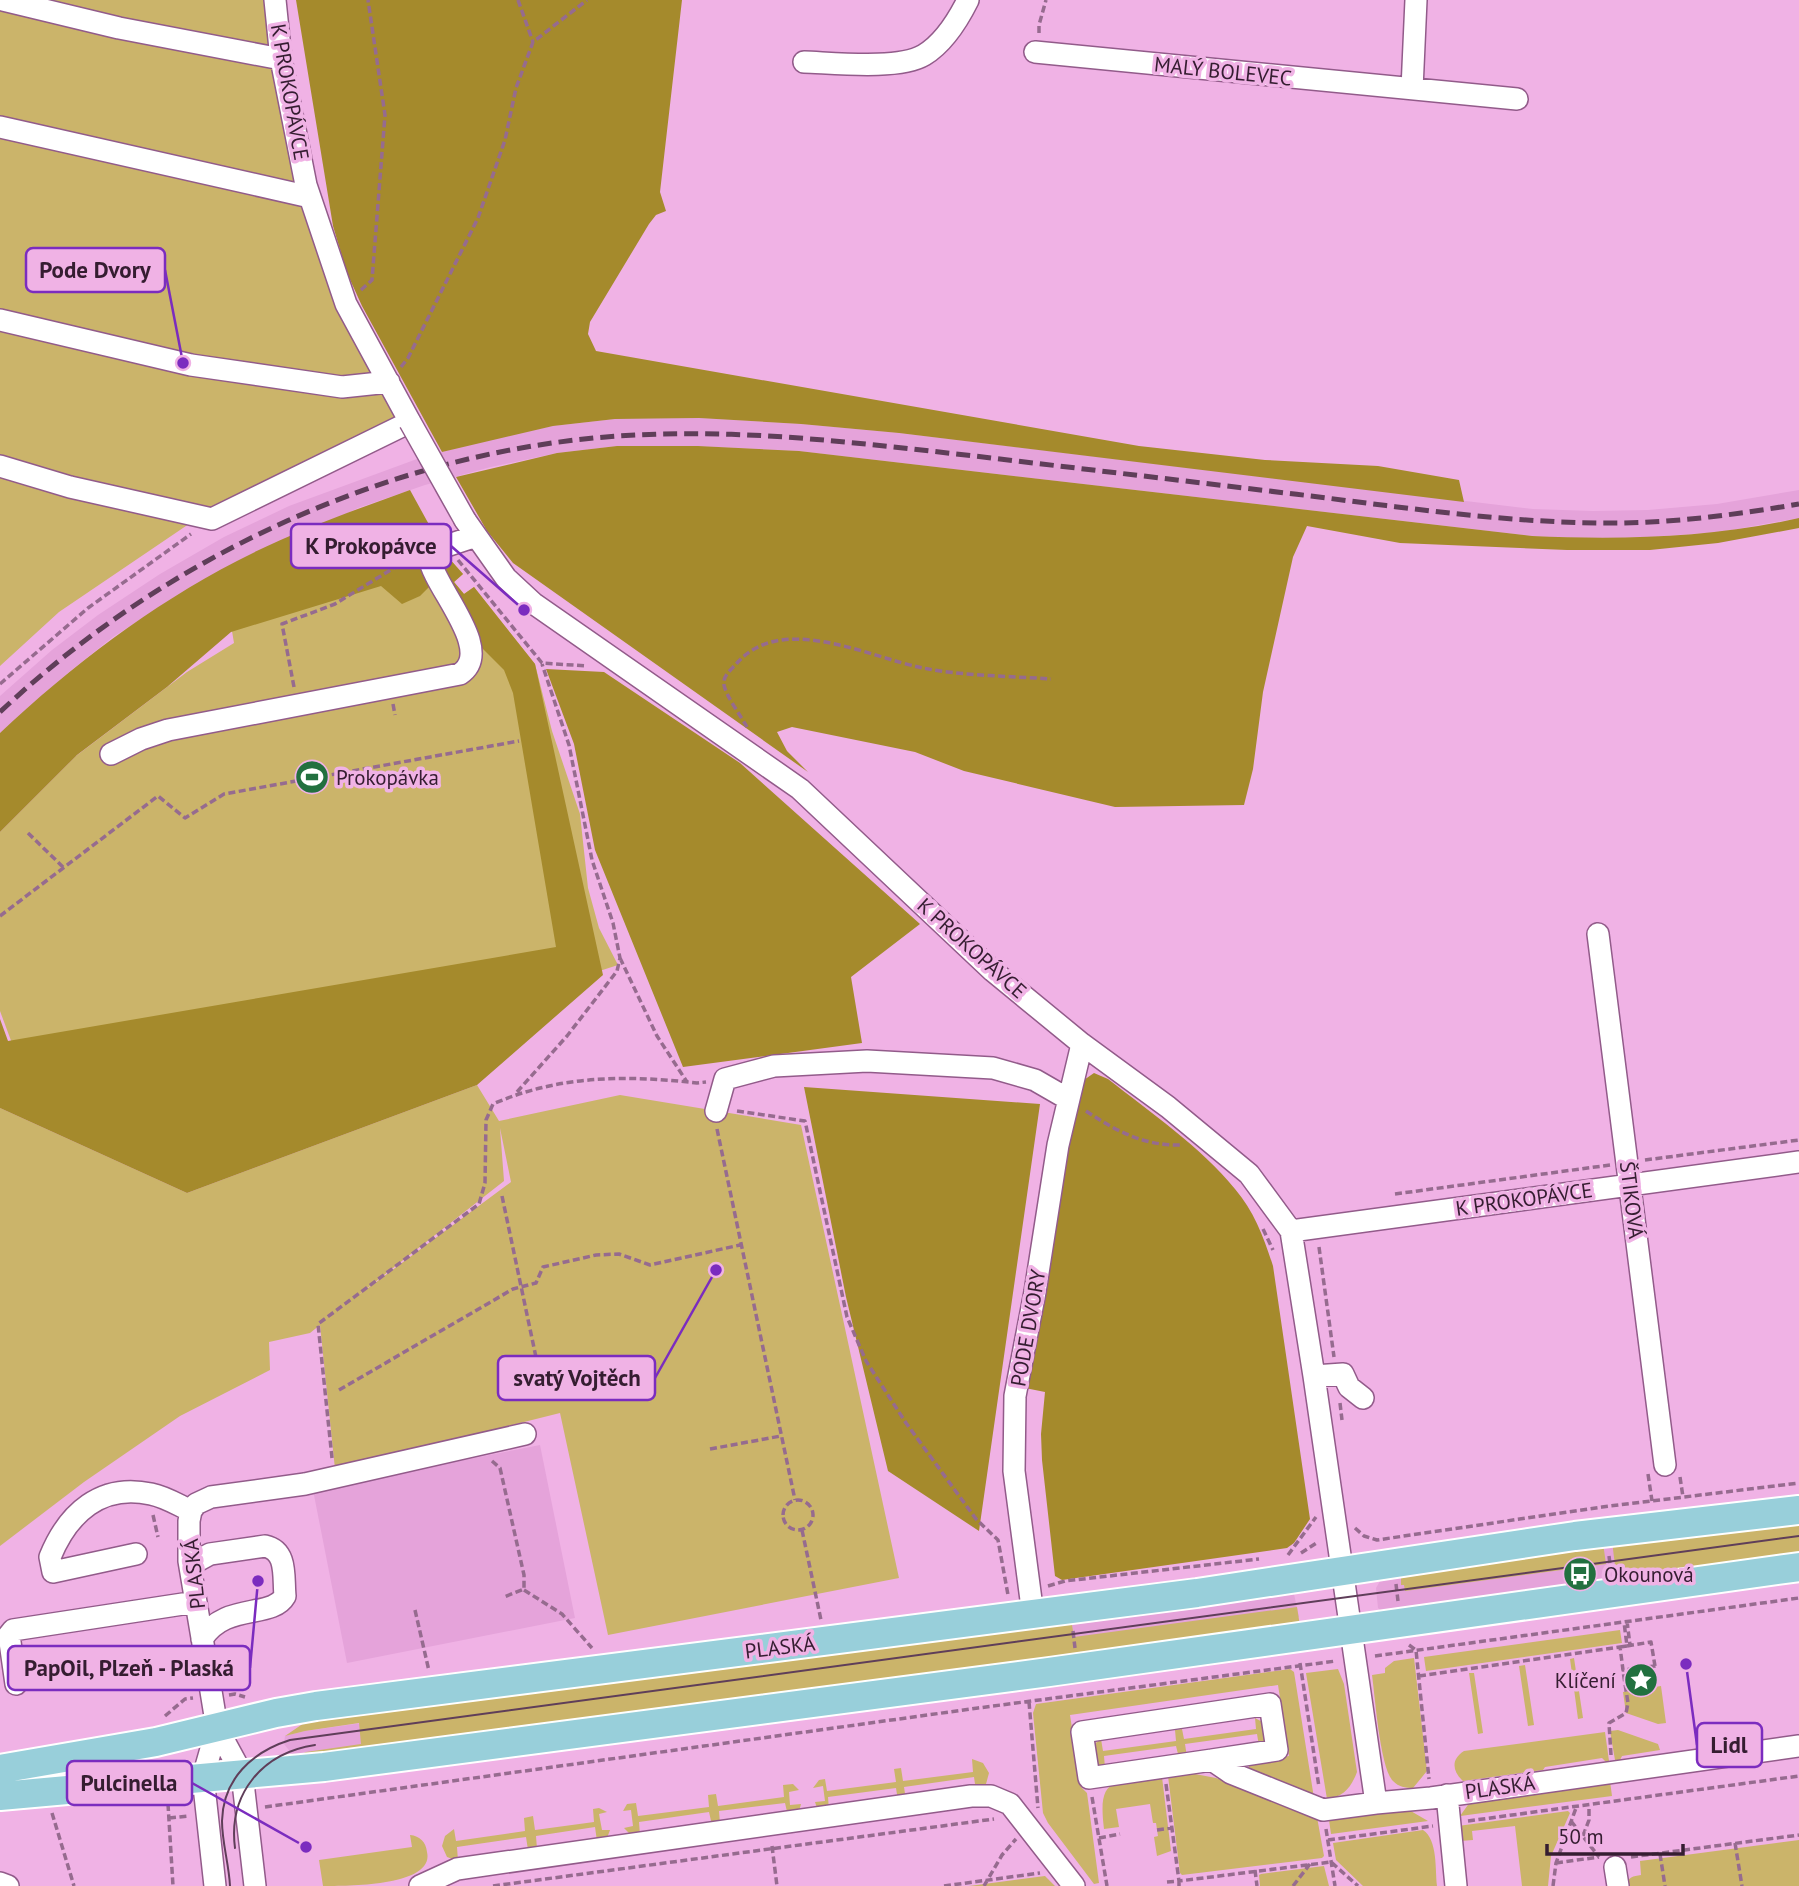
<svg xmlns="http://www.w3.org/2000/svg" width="1799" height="1886" font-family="'PT Sans',sans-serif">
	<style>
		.built { fill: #e5a3da }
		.green { fill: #cbb46a; fill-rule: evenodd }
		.forest { fill: #a58a2c }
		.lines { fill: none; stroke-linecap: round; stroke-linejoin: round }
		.minor-casing { stroke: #925b8a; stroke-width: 24 }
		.major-casing { stroke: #fff; stroke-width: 32 }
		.path { stroke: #966b8f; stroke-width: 3.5; stroke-dasharray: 7 3.5; stroke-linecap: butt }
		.minor { stroke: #fff; stroke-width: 21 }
		.major { stroke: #98cfda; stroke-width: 28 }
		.tram { stroke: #5f3e59; stroke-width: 2 }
		.rail { stroke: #5f3e59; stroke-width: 5; stroke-dasharray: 14 7; stroke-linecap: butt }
		.minor-bridge-casing { stroke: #925b8a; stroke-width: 24; stroke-linecap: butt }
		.minor-bridge { stroke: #fff; stroke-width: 21 }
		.labels { text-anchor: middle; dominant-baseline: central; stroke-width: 7; stroke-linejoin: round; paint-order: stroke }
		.street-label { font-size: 21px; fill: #351d31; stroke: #f0b2e5 }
		.poi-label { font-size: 21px; fill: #351d31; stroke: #f0b2e5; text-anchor: start }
		.leader { fill: none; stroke: #7b2cbf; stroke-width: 2.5 }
		.callout-dot { fill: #7b2cbf; stroke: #f0b2e5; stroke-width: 2.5 }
		.callout { fill: #f0b2e5; stroke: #7b2cbf; stroke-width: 2.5 }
		.callout-label { font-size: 23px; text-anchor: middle; font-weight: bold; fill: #351d31 }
	</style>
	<rect width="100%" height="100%" fill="#f0b2e5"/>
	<path class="built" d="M699 418 801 424 899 433 1533 509 1593 511 1648 510 1717 504 1799 490V518L1720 532 1650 537 1593 539 1532 536 799 451 698 446H617L557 453 491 467 425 485 358 508 175 597 113 637 69 672 0 733V696L52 650 98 615 160 574 224 537 289 506 417 459 485 440 553 426 615 419Z
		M540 1445 575 1618 347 1663 313 1490Z
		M1603 1543 1799 1556 1383 1613 1378 1608 1376 1588 1380 1581 1479 1566Z
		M1294 1594 1299 1617 298 1756 292 1754 284 1744 285 1736 305 1731Z"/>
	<path class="green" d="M0 0H265L337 308 395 417 211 509 59 612 0 666Z
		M423 537 432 539 463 574 454 582 464 594 474 587 535 664 552 731 580 814 588 888 599 928 618 965 513 999 13 1046 0 1011V832L76 756 187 672 234 643 232 631Z
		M477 1085 499 1121 620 1095 801 1125 899 1578 608 1635 560 1413 335 1469 320 1325 310 1333 269 1342 270 1370 180 1416 84 1482 0 1546V1108L187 1193ZM500 1128 511 1182 356 1297 504 1181Z
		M1799 1521V1559L1617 1582 1612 1541Z
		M1603 1543 1606 1564 1405 1591 1404 1585H1401V1578Z
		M1297 1607 1300 1626 309 1756H298L306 1752 361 1744 359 1723 305 1731 285 1736 304 1723 1071 1619 1074 1637Z
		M1620 1630 1622 1643 1426 1671 1424 1657Z
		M1414 1658 1427 1771 1413 1788C1405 1788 1399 1787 1393 1781 1380 1768 1375 1696 1372 1675L1385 1673V1668L1394 1661Z
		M1574 1658 1583 1718 1578 1719 1570 1659Z
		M1525 1665 1534 1725 1528 1726 1519 1666Z
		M1290 1669 1294 1672 1314 1798 1249 1770V1766L1253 1761 1289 1756 1278 1685 1070 1715 1081 1787 1087 1793 1099 1883 1094 1884 1048 1823 1043 1813 1033 1713 1036 1704Z
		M1338 1669 1344 1684 1357 1772C1351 1788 1343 1797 1327 1799L1306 1673Z
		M1469 1673H1474L1483 1733 1478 1734Z
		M1661 1686 1666 1723 1658 1724 1626 1713 1623 1692Z
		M1255 1718 1266 1724 1267 1740 1259 1746 1257 1734 1185 1744 1187 1757 1179 1758 1176 1746 1104 1756 1105 1768 1096 1764 1093 1745 1101 1739 1103 1751 1176 1741 1175 1730 1182 1729 1184 1739 1256 1729Z
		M1618 1730 1658 1744 1660 1750 1622 1756 1620 1760H1615L1610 1731Z
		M1605 1732 1609 1761 1606 1762 1602 1758 1545 1767 1543 1770 1463 1781C1452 1771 1451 1759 1464 1751Z
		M972 1759 983 1763 989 1773 986 1784 976 1791 974 1777 904 1787 906 1800 898 1801 896 1788 828 1797 829 1810 817 1808 815 1802 825 1801 823 1786 813 1788 819 1780 825 1779 827 1791 896 1782 894 1769 901 1768 903 1781 973 1772Z
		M1195 1774 1216 1778 1317 1817 1324 1856 1322 1858 1182 1875 1180 1873 1168 1776Z
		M1162 1777 1171 1851 1157 1856 1154 1837 1158 1836 1156 1823H1153L1150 1804 1116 1809 1119 1827 1104 1829C1097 1773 1115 1784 1162 1777Z
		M1610 1781 1612 1796 1460 1816 1470 1802Z
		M793 1784 799 1790 789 1792 790 1805 801 1804 799 1812 788 1816 785 1803 719 1811 720 1824 712 1825 709 1812 639 1822 640 1835H631L624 1828 633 1826 631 1810 623 1811 627 1804 636 1803 638 1816 709 1807 708 1795 716 1794 718 1806 784 1797 783 1785Z
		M599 1808 607 1812 599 1814 602 1830H610L607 1838 597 1841 595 1827 536 1836 537 1849 528 1850 526 1837 457 1847 458 1861 447 1857 442 1846 445 1836 454 1829 456 1841 525 1831 524 1818 533 1816 535 1830 594 1822 593 1809Z
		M1409 1810 1428 1821 1331 1834 1329 1820Z
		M1568 1811 1570 1813 1551 1856 1548 1886H1522L1515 1826 1472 1831 1473 1840 1460 1841 1458 1826Z
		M1423 1830C1438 1840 1435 1870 1437 1886H1363L1336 1860 1333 1843Z
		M410 1835C420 1836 426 1842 427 1852 435 1886 349 1886 323 1886L319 1860 412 1847Z
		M1799 1840V1886H1626C1628 1877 1633 1876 1641 1875L1640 1861Z
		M1324 1866 1329 1886H1260L1259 1875 1261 1874Z
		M1045 1876 1055 1886H969Z"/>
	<path class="forest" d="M296 0H682L660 192 666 211 656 215 649 224 590 322 588 334 596 351 1139 446 1265 460 1378 466 1459 480 1464 502 899 433 801 424 699 418 615 419 553 426 442 452 362 306 347 273 333 226Z
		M617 446H698L799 451 1532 536C1621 540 1712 538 1799 518V528L1718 543 1650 550H1567L1400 543 1307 526 1293 557 1263 692 1253 769 1244 805 1115 807 964 771 915 752 792 727 777 732 787 751 808 772 513 563 487 531 456 477 557 453Z
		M410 490 432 530 430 586 420 596 402 604 381 586 231 632 167 687 77 755 0 832V733C71 666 150 606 237 561 292 532 352 511 410 490Z
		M447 556 463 574 454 582 464 594 474 587 535 664 603 975 477 1085 187 1193 0 1108V1019L8 1041 556 947 513 693 504 670 481 647 443 568 442 564Z
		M546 669 604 672 740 763 920 924 851 977 862 1043 683 1067 595 850 574 744Z
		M1094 1073 1108 1079C1151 1113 1200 1146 1235 1189 1254 1211 1264 1238 1273 1266L1310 1519 1294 1543 1287 1548 1062 1580 1055 1576 1042 1460 1041 1434 1045 1392 1025 1388 1074 1102 1081 1082Z
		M804 1087 1040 1104 979 1531 888 1471 846 1297Z"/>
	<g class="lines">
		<g class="minor-casing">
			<path id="minor" d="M3 0 119 28 281 59
				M1035 52 1517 99
				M804 62C834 63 899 70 924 55 944 43 958 20 968 0
				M1412 89 1416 0
				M0 127 310 197
				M0 320 191 365 342 387 389 382
				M0 466 70 487 212 519 410 422 346 304 306 185 281 59 275 0
				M465 520 506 578 533 603 800 789 993 971 1082 1044 1168 1107 1249 1174 1288 1227 1291 1231 1314 1376 1376 1803 1431 1798 1799 1746
				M111 754 141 739 168 730 460 674C496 650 433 587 429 557L440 548 476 536
				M1598 934 1665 1465
				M716 1111 725 1079 774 1066 867 1061 993 1068 1035 1080 1068 1099
				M1291 1231 1799 1162
				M1314 1376 1343 1374 1349 1387 1363 1398
				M136 1554 53 1572 50 1557C68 1513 101 1483 151 1494 166 1497 178 1505 191 1511
				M190 1565 210 1554 265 1546C288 1551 283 1577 285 1596 272 1619 225 1602 202 1639
				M1033 1615 1014 1471 1015 1396 1035 1292 1058 1145 1082 1044
				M16 1684 9 1635 13 1630 196 1602
				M1212 1760 1277 1750 1270 1704 1082 1732 1089 1778 1212 1760 1231 1773 1323 1810 1376 1803
				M1447 1795 1456 1886
				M1615 1867 1618 1886
				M0 1883 8 1886
				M215 1886 203 1777 217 1728
				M255 1886 242 1774 217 1728 210 1685 189 1561V1521L191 1511 196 1504 211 1497 305 1484 525 1434
				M420 1886 457 1869 971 1796H991L1010 1804 1074 1886"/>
		</g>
		<g class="major-casing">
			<path id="major" d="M0 1769 156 1742 276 1713 316 1706 1197 1593 1575 1536 1799 1510
				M0 1796 324 1767 1049 1672 1799 1567"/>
		</g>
		<path class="path" d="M518 0 533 42
			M1039 33V25L1046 0
			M361 290 372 280 385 115 368 0
			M401 367 408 358 478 218 505 140 516 88 533 42 587 0
			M458 560 542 663 587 666
			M0 684 88 608 191 534
			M294 687 282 624 335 604 410 558
			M393 704 395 715
			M747 727C741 716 726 696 724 685 722 676 732 669 737 663 782 612 868 657 923 668 963 676 1010 676 1051 679
			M28 833 64 868
			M0 916 158 796 185 818 224 794 519 741
			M620 958 657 1036 687 1082
			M517 1092 567 1036 594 1001 617 971 620 958 613 923 592 860 569 745 542 664
			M737 1111 805 1121 847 1317 866 1361 906 1423 976 1519 998 1540 1008 1595
			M1086 1111C1116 1131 1144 1146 1181 1145
			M717 1129 795 1500
			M1645 1160 1799 1140
			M1395 1194 1610 1165
			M502 1196 545 1400
			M1263 1229 1273 1250
			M1319 1247 1334 1357
			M339 1390 513 1289 536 1283 543 1267 596 1255 619 1254 650 1265 740 1245
			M1340 1403 1342 1420
			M710 1449 781 1436
			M332 1458 318 1324 479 1204 485 1183 486 1120 493 1104C559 1075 627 1075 697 1083L706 1082
			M492 1461 500 1468 524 1575V1589L504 1597
			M1648 1474 1652 1501
			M1680 1477 1683 1497
			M783 1515a15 15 0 1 1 30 0a15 15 0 1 1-30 0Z
			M153 1515 158 1537
			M1355 1528 1364 1536 1377 1540 1602 1507 1799 1483
			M802 1530 821 1620
			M1301 1553 1318 1542
			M1288 1555 1316 1517
			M1609 1556 1611 1572
			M1396 1584 1398 1601
			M1048 1586 1065 1581 1259 1559
			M524 1590 562 1614 592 1648
			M415 1610 429 1671
			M1627 1621 1630 1645
			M1073 1631 1075 1648
			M1409 1645 1416 1650 1429 1779
			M1627 1646 1651 1642 1655 1666 1658 1665
			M1620 1647 1627 1646 1624 1622
			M1375 1656 1799 1598
			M1300 1663 1319 1787
			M1419 1676 1620 1647 1623 1670 1655 1666
			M229 1695 235 1694 245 1697
			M1029 1702 1038 1808
			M165 1716 185 1699 193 1698
			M1611 1755 1609 1723 1626 1713 1628 1703 1623 1671
			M1166 1784 1179 1881 1331 1862 1358 1886
			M1092 1797 1107 1886
			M168 1804 173 1886
			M265 1807 978 1708 1336 1661
			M52 1813 74 1886
			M169 1818 188 1816
			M1468 1821 1799 1776
			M1571 1821 1599 1857
			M1326 1829 1335 1886
			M1157 1830 1172 1828
			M1583 1836 1589 1820V1806
			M1099 1838 1120 1834
			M1328 1840 1433 1826
			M1735 1843 1742 1886
			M772 1846 777 1886
			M1660 1854 1665 1886
			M1631 1857 1799 1835
			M1556 1863 1599 1857
			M1255 1870 1257 1886
			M1167 1882 1179 1881V1886
			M493 1886 994 1819
			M944 1886 1040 1873
			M984 1886 1002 1855 1016 1839
			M1293 1886 1310 1864
			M1553 1886 1556 1863 1576 1808"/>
		<use href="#minor" class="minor"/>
		<use href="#major" class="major"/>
		<path class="tram" d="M235 1848C228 1794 262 1753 315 1745
			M230 1886C229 1864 222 1843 222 1821 223 1779 252 1752 290 1740L1799 1536"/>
		<path class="rail" d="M0 712C169 553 402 446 636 435 752 429 867 444 983 457 1093 470 1202 483 1311 496 1414 509 1517 524 1621 523 1681 522 1740 514 1799 504"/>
		<g class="minor-bridge-casing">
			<path id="minor-bridge" d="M410 422 465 520"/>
		</g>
		<use href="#minor-bridge" class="minor-bridge"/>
	</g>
	<defs>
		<g id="stadium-disc" transform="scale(1.75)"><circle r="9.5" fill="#22703f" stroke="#f0b2e5"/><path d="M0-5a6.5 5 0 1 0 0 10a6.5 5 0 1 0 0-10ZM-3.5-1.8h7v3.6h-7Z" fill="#fff"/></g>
		<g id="bus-disc" transform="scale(1.75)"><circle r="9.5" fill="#22703f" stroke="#f0b2e5"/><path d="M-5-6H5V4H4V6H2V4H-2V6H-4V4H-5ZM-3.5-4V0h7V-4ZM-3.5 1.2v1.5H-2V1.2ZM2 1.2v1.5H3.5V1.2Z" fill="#fff"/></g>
		<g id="sight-disc" transform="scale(1.75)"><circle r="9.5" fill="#22703f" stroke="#f0b2e5"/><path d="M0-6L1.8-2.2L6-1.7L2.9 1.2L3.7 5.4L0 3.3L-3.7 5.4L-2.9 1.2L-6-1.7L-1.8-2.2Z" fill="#fff"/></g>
	</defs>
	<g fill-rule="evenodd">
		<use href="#stadium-disc" x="312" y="777"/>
		<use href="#bus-disc" x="1580" y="1574"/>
		<use href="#sight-disc" x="1641" y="1680"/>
	</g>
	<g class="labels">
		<g class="street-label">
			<text transform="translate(1223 71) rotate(6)">MALÝ BOLEVEC</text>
			<text transform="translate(290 92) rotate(80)">K PROKOPÁVCE</text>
			<text transform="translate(972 948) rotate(42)">K PROKOPÁVCE</text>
			<text transform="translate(1524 1199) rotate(-8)">K PROKOPÁVCE</text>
			<text transform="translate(1632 1200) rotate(83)">ŠTIKOVÁ</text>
			<text transform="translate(1028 1328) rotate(-80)">PODE DVORY</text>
			<text transform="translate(194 1574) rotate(-96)">PLASKÁ</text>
			<text transform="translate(780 1647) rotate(-7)">PLASKÁ</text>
			<text transform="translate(1500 1787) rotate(-8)">PLASKÁ</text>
		</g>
		<g class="poi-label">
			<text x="336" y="777">Prokopávka</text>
			<text x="1604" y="1574">Okounová</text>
			<text x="1616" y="1680" text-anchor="end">Klíčení</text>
		</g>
	</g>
	<path class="leader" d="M183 363L165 270M524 610L451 546M716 1270L655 1378M258 1581L250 1668M1686 1664L1697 1745M306 1847L192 1783"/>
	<g class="callout-dot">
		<circle cx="183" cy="363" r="7"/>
		<circle cx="524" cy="610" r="7"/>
		<circle cx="716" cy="1270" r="7"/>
		<circle cx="258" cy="1581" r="7"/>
		<circle cx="1686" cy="1664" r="7"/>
		<circle cx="306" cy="1847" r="7"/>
	</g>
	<g class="callout">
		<rect x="26" y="248" width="139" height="44" rx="7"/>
		<rect x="291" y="524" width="160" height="44" rx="7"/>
		<rect x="498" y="1356" width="157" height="44" rx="7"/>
		<rect x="8" y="1646" width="242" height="44" rx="7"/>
		<rect x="1697" y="1723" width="65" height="44" rx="7"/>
		<rect x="67" y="1761" width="125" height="44" rx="7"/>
	</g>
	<g class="callout-label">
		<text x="95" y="278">Pode Dvory</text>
		<text x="371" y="554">K Prokopávce</text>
		<text x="577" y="1386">svatý Vojtěch</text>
		<text x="129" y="1676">PapOil, Plzeň - Plaská</text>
		<text x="1729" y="1753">Lidl</text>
		<text x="129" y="1791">Pulcinella</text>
	</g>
	<path d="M1547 1844v10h136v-10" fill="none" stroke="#351d31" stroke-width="3.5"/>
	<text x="1558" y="1844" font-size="21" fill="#351d31" stroke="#f0b2e5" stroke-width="5" paint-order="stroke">50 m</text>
</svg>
